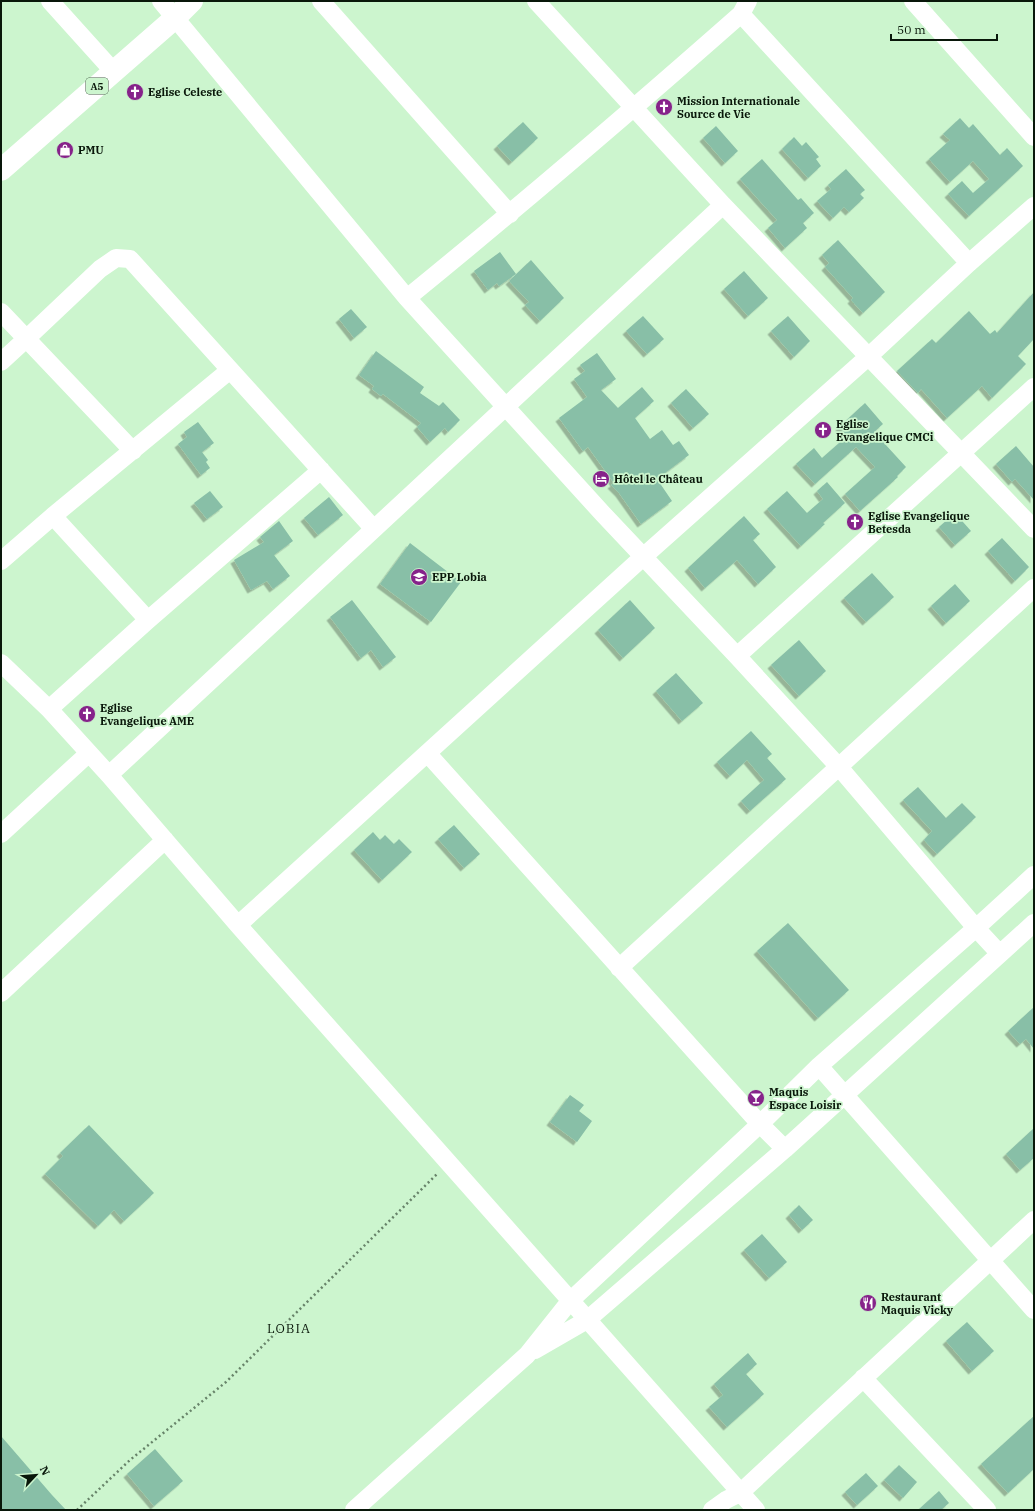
<svg xmlns="http://www.w3.org/2000/svg" width="1035" height="1511" font-family="'IBM Plex Serif',serif">
	<style>
		.building { fill: #88bfa7; filter: url(#shadow) }
		.lines { fill: none; stroke-linecap: round; stroke-linejoin: round }
		.path { stroke: #678369; stroke-width: 2.5; stroke-dasharray: 2 3; stroke-linecap: butt }
		.minor { stroke: #fff; stroke-width: 18 }
		.major { stroke: #fff; stroke-width: 22 }
		.labels { text-anchor: middle; dominant-baseline: central; stroke-width: 3.5; stroke-linejoin: round; paint-order: stroke }
		.shield { fill: #ccf5ce; stroke: #445a45; stroke-width: 1 }
		.shield-label { font-size: 10px; font-weight: bold; fill: #09170a }
		.poi-label { font-size: 11px; font-weight: bold; fill: #09170a; stroke: #ccf5ce; text-anchor: start }
		.quarter-label { font-size: 13px; letter-spacing: 1px; fill: #09170a; stroke: #ccf5ce }
	</style>
	<defs>
		<filter id="shadow"><feDropShadow dx="-3.5" dy="3.5" stdDeviation="0" flood-color="#0004"/></filter>
	</defs>
	<rect width="100%" height="100%" fill="#ccf5ce"/>
	<path class="building" d="M960 118 969 128 973 124 1000 155 1007 148 1023 166 969 216 948 194 962 181 973 193 989 179 973 161 950 182 929 159 950 140 943 134Z
		M523 122 538 138 512 162 497 146Z
		M716 126 738 151 725 163 703 138Z
		M794 137 802 146 806 142 819 157 816 159 821 166 808 178 782 149Z
		M762 159 798 200 801 198 814 213 803 223 807 228 785 248 768 228 777 220 740 179Z
		M846 169 865 190 860 194 864 198 849 212 844 207 833 218 817 201 831 189 828 185Z
		M838 240 885 292 863 313 851 300 853 298 825 267 829 263 822 255Z
		M500 252 516 274 499 286 497 283 488 290 474 271Z
		M531 260 564 298 540 321 525 305 529 302 509 281Z
		M744 271 768 298 748 316 724 289Z
		M1034 292V339L1018 356 1026 364 992 398 982 386 947 418 921 389 918 393 897 371 932 339 936 343 969 311 990 334 995 330 997 333Z
		M351 309 367 327 354 338 339 319Z
		M643 316 664 339 647 354 626 331Z
		M788 316 810 341 794 357 771 331Z
		M376 351 424 387 420 393 439 406 443 402 460 420 448 432 445 428 430 442 417 427 421 423 383 394 381 396 372 389 374 386 359 375Z
		M597 353 616 379 601 390 618 408 642 387 654 401 635 418 650 439 662 430 673 445 679 441 689 455 657 479 672 501 641 524 619 493 611 485 614 483 588 447 583 451 559 418 587 397 574 379 585 371 580 365Z
		M686 389 709 414 693 428 671 403Z
		M865 403 883 424 874 432 906 467 897 476 898 477 860 511 845 494 875 467 856 447 815 484 796 464 814 448 822 458 847 436 839 427Z
		M198 422 214 443 202 452 208 460 206 462 210 468 201 475 178 444 187 437 184 432Z
		M1016 446 1034 467V500L1015 479 1012 482 996 464Z
		M827 482 845 503 823 523 825 524 801 546 767 509 787 491 807 513 823 499 817 491Z
		M210 491 223 507 207 519 194 503Z
		M329 497 343 515 318 535 304 518Z
		M955 513 971 531 955 545 939 527Z
		M744 516 760 534 753 540 776 567 758 584 737 560 705 588 688 568Z
		M279 521 293 541 274 555 290 576 273 589 267 581 251 590 234 560 264 542 260 537Z
		M1002 538 1029 567 1015 581 988 551Z
		M410 543 461 582 431 622 380 584Z
		M872 573 894 597 866 622 844 598Z
		M955 584 970 601 946 623 931 606Z
		M352 600 396 657 383 667 371 650 361 658 330 617Z
		M630 600 655 628 623 658 598 630Z
		M799 640 826 671 799 696 771 665Z
		M676 673 703 703 682 721 656 691Z
		M751 731 772 754 767 758 786 779 750 811 741 801 764 780 747 760 730 776 717 762Z
		M918 787 946 818 962 803 976 817 937 854 924 840 932 831 903 800Z
		M454 825 480 854 464 868 438 839Z
		M373 832 380 840 385 835 394 844 399 839 412 852 382 880 354 850Z
		M788 923 849 990 818 1018 757 951Z
		M1034 1007V1049L1026 1039 1020 1044 1008 1031Z
		M570 1095 584 1105 579 1111 592 1121 577 1142 550 1122Z
		M89 1125 154 1193 124 1221 114 1210 98 1226 45 1174 63 1156 60 1153Z
		M1034 1128V1158L1020 1170 1006 1154Z
		M799 1205 813 1220 802 1230 789 1215Z
		M762 1234 787 1262 769 1278 744 1250Z
		M967 1322 994 1351 972 1371 946 1341Z
		M748 1353 757 1364 746 1374 764 1394 727 1427 709 1407 723 1395 714 1384Z
		M1034 1416V1469L1008 1493 981 1464Z
		M1 1436 52 1495 66 1510H1Z
		M155 1449 183 1481 154 1506 127 1474Z
		M899 1465 917 1482 903 1498 884 1480Z
		M866 1473 878 1486 857 1505 845 1492Z
		M939 1491 949 1503 941 1510H918Z"/>
	<g class="lines">
		<path class="path" d="M77 1510 130 1460 226 1382 438 1173"/>
		<path class="minor" d="M50 1 114 72
			M161 1 407 298 603 514 737 656 839 767 976 928 1000 954
			M321 1 510 214
			M536 1 723 205 1034 529
			M913 1 1034 137
			M741 14 969 263
			M407 298C520 206 631 111 741 14L748 1
			M1 312 133 451
			M1 362 26 339 100 269 116 258 130 259 373 528
			M53 516 148 620
			M1 561 53 516 230 370
			M737 656 1034 387
			M1 663 49 709 109 775 238 925 756 1510
			M49 709 148 620 321 470
			M428 754 760 1124 785 1149
			M109 775 723 205
			M1 834 89 753
			M238 925 643 557 868 357 969 263 1034 206
			M619 968 1034 588
			M1 993 165 840
			M819 1066 1034 1310
			M535 1350 587 1320 785 1149 1034 923
			M863 1378 987 1510
			M354 1510 527 1355 570 1301 760 1124 819 1066 976 928 1034 875
			M712 1510 726 1500 740 1493 1034 1220"/>
		<path class="major" d="M1 170 175 18 192 1"/>
	</g>
	<defs>
		<g id="church-disc" transform="scale(0.9)"><circle r="9.5" fill="#86228a" stroke="#ccf5ce"/><path d="M-1.2-6h2.4v3.5h3.3v2.4h-3.3V6h-2.4V-.1h-3.3v-2.4h3.3Z" fill="#fff"/></g>
		<g id="shop-disc" transform="scale(0.9)"><circle r="9.5" fill="#86228a" stroke="#ccf5ce"/><path d="M-5-2.5h2.3a2.7 3.5 0 0 1 5.4 0H5L5.5 6h-11ZM-1.5-2.5h3a1.5 2.3 0 0 0-3 0Z" fill="#fff"/></g>
		<g id="hotel-disc" transform="scale(0.9)"><circle r="9.5" fill="#86228a" stroke="#ccf5ce"/><path d="M-6-4.5h1.5V1H6V5H4.5V3h-9V5H-6ZM-4 0a1.8 1.8 0 1 1 3.6 0ZM.5 0V-2.5h3Q6-2.5 6 0Z" fill="#fff"/></g>
		<g id="school-disc" transform="scale(0.9)"><circle r="9.5" fill="#86228a" stroke="#ccf5ce"/><path d="M0-5L7-2L0 1L-7-2ZM-4 1L0 2.5L4 1V4Q0 6-4 4Z" fill="#fff"/></g>
		<g id="bar-disc" transform="scale(0.9)"><circle r="9.5" fill="#86228a" stroke="#ccf5ce"/><path d="M-6-5H6L.8 .8V4.5H3.5V6h-7V4.5H-.8V.8Z" fill="#fff"/></g>
		<g id="restaurant-disc" transform="scale(0.9)"><circle r="9.5" fill="#86228a" stroke="#ccf5ce"/><path d="M-5-6h1v4h1v-4h1v4h1v-4h1v5L-1.5 .5V6h-2V.5L-5-1ZM5-6V6H3V1.5H1.5Q1.5-4 5-6Z" fill="#fff"/></g>
	</defs>
	<g fill-rule="evenodd">
		<use href="#church-disc" x="135" y="92"/>
		<use href="#church-disc" x="664" y="107"/>
		<use href="#shop-disc" x="65" y="150"/>
		<use href="#church-disc" x="823" y="430"/>
		<use href="#hotel-disc" x="601" y="479"/>
		<use href="#church-disc" x="855" y="522"/>
		<use href="#school-disc" x="419" y="577"/>
		<use href="#church-disc" x="87" y="714"/>
		<use href="#bar-disc" x="756" y="1098"/>
		<use href="#restaurant-disc" x="868" y="1303"/>
	</g>
	<g class="labels">
		<rect class="shield" x="86" y="78" width="22" height="16" rx="3"/>
		<g class="shield-label">
			<text x="97" y="86">A5</text>
		</g>
		<g class="poi-label">
			<text x="148" y="92">Eglise Celeste</text>
			<text x="677" y="101">Mission Internationale<tspan x="677" dy="13">Source de Vie</tspan></text>
			<text x="78" y="150">PMU</text>
			<text x="836" y="424">Eglise<tspan x="836" dy="13">Evangelique CMCi</tspan></text>
			<text x="614" y="479">Hôtel le Château</text>
			<text x="868" y="516">Eglise Evangelique<tspan x="868" dy="13">Betesda</tspan></text>
			<text x="432" y="577">EPP Lobia</text>
			<text x="100" y="708">Eglise<tspan x="100" dy="13">Evangelique AME</tspan></text>
			<text x="769" y="1092">Maquis<tspan x="769" dy="13">Espace Loisir</tspan></text>
			<text x="881" y="1297">Restaurant<tspan x="881" dy="13">Maquis Vicky</tspan></text>
		</g>
		<g class="quarter-label">
			<text x="289" y="1328">LOBIA</text>
		</g>
	</g>
	<rect width="1035" height="1511" fill="none" stroke="#09170a" stroke-width="4"/>
	<g transform="translate(36 1475) rotate(64)" stroke="#ccf5ce" stroke-width="3" paint-order="stroke">
	<path d="M0-3L7 15L0 10L-7 15Z" fill="#09170a"/>
	<text y="-6" font-size="11" font-weight="bold" text-anchor="middle" fill="#09170a">N</text>
	</g>
	<path d="M891 34v6h106v-6" fill="none" stroke="#09170a" stroke-width="2"/>
	<text x="897" y="34" font-size="12" fill="#09170a" stroke="#ccf5ce" stroke-width="3" paint-order="stroke">50 m</text>
</svg>
